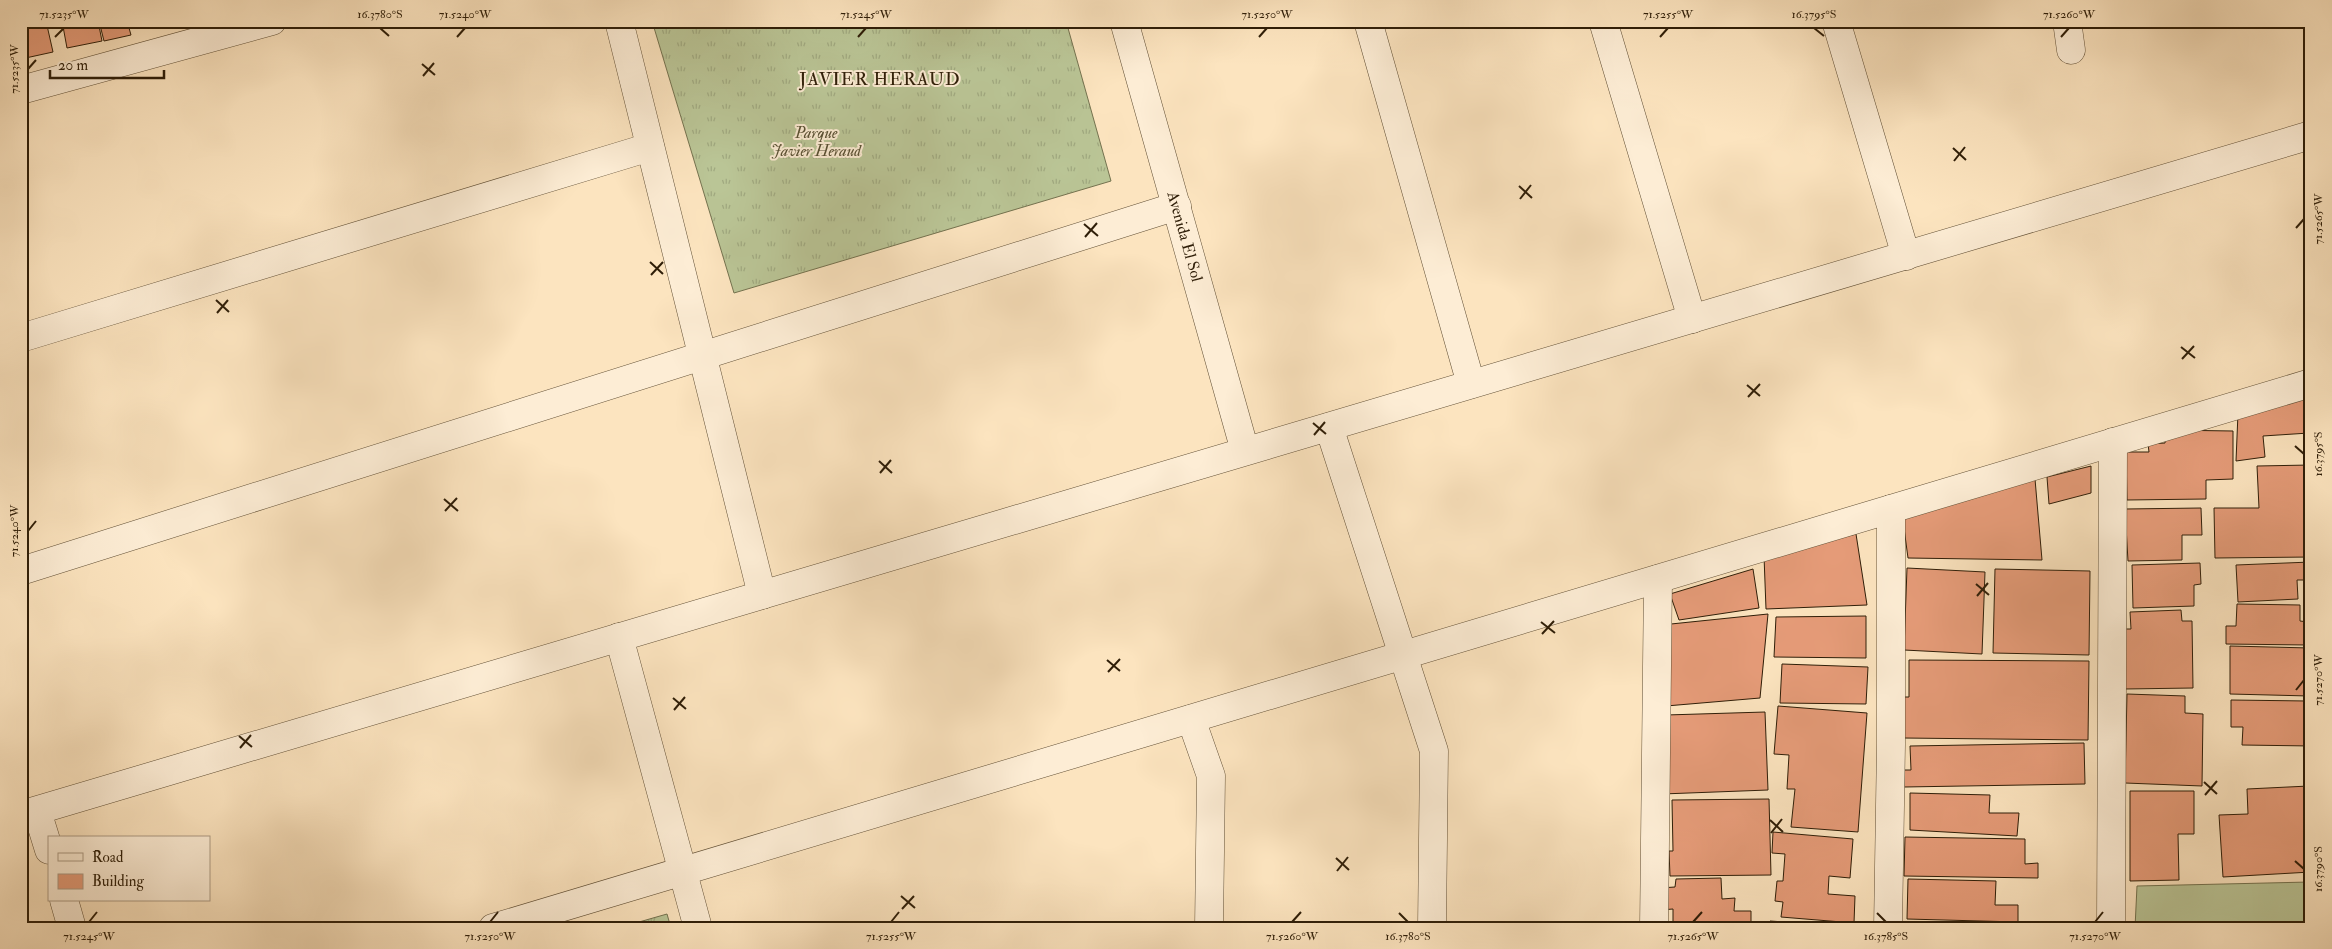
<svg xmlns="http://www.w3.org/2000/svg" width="2332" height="949" font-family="'IM FELL Double Pica',serif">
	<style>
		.grass { fill: url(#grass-tufts); stroke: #74724f }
		.pitch { fill: #bac596; stroke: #74724f }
		.building { fill: #e59b78; stroke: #2f1e08 }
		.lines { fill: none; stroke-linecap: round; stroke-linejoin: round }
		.minor-casing { stroke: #625036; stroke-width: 29 }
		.minor { stroke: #fdedd5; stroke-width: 28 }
		.ticks { fill: none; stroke: #2f1e08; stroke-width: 2 }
		.labels { text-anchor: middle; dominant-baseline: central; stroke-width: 4; stroke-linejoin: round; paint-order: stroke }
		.park-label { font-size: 16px; font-style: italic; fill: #595033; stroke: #fdedd5 }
		.street-label { font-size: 16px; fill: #2f1e08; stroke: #fdedd5 }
		.neighbourhood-label { font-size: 18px; letter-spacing: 1px; fill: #2f1e08; stroke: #fdedd5 }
		.neatline { fill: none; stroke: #2f1e08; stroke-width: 2 }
		.ticks-label { font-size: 12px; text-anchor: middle; fill: #2f1e08 }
	</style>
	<defs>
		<pattern id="grass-tufts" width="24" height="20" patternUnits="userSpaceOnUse" patternTransform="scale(1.25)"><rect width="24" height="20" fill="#bac596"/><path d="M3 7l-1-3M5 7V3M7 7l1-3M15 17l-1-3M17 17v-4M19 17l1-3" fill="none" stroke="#a0a980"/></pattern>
	</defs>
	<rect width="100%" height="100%" fill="#fce4bf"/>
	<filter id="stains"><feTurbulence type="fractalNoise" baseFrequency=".004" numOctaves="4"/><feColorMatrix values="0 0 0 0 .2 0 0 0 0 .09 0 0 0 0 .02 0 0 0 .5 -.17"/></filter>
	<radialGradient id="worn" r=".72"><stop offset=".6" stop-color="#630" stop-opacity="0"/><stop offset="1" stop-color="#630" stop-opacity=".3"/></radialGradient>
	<path class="grass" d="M652 21H1066L1111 181 734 293Z
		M667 914 671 928H618Z"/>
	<path class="pitch" d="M2310 882 2311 928H2135L2137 886Z"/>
	<path class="building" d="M21 21H46L53 52 21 59Z
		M62 21H98L102 41 67 48Z
		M99 21H127L131 35 104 41Z
		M2311 393 2309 433 2263 436 2265 457 2236 461 2238 413Z
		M2166 430 2233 431V479L2206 480V499L2127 500 2126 452H2149L2148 444 2165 443Z
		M2311 465V557L2215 558 2214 508H2259L2257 466Z
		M2091 466V493L2049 504 2047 477Z
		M2035 479 2042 560 1908 558 1902 513Z
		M2201 508 2202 535H2182V560L2128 561 2125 509Z
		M1856 534 1867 605 1766 609 1764 556Z
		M2311 562V580H2297L2298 599 2238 602 2236 565Z
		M2200 563 2201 584 2194 585V606L2133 608 2132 565Z
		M1907 568 1985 572 1982 654 1904 650Z
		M1753 569 1759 608 1679 620 1670 594Z
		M1995 569 2090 571 2089 655 1993 653Z
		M2237 604 2300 605V621L2308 622V645L2226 644V626H2236Z
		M2181 610 2182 621H2192L2193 688 2124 689 2123 629H2131L2130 612Z
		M1768 614 1760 698 1666 706 1671 624Z
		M1866 616V658L1774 657 1776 617Z
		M2230 646 2310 648 2309 696 2230 694Z
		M1909 660 2089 661 2088 740 1903 738V697H1909Z
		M1782 664 1868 667 1866 704 1780 703Z
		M2127 694 2185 696V713L2203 714 2202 786 2125 783Z
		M2231 700 2307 701V720L2311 724V746L2242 745 2243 727H2231Z
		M1778 706 1867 713 1858 832 1791 827 1795 789H1787L1789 755 1774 754Z
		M1765 712 1768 790 1662 794 1666 715Z
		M2084 743 2085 784 1904 787V770H1911L1910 746Z
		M2309 786 2311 872 2223 877 2219 815 2248 814 2247 789Z
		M2130 791H2194V834H2178L2179 880 2130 881Z
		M1910 793 1990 795 1989 813H2019L2017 836 1910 830Z
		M1769 799 1771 875 1670 876 1669 851H1673L1672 800Z
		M1773 832 1853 839 1850 878 1829 876 1828 894 1855 896 1854 923 1781 917 1783 902 1775 901 1777 881H1783L1785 854 1772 853Z
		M1905 837 2025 839V864L2038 863V878L1904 876Z
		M1721 878 1722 899 1735 898 1734 911H1751V928H1673V909L1660 910V888L1675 887 1676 879Z
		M1908 879 1996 881 1995 905H2018V922L1907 919Z
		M1770 921 1857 927V928H1770Z
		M1894 922 1989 925V928H1894Z"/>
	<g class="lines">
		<g class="minor-casing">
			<g id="minor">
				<path d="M619 21 762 595"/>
				<path id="s1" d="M1124 21 1245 451"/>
				<path d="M1368 21 1471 384"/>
				<path d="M1603 21 1692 319"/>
				<path d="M1836 21 1906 256"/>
				<path d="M2067 21 2071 50"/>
				<path d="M21 90 272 21"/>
				<path d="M21 338 650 147"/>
				<path d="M1329 427 1434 751 1432 928"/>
				<path d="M21 571 1177 206"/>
				<path d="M619 637 698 928"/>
				<path d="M1191 719 1211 776 1209 928"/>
				<path d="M37 811 49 850"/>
				<path d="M21 815 2311 135"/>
				<path d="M64 900 72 928"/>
				<path d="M493 928 2311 383"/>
				<path d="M1654 928 1658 579"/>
				<path d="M1888 928 1891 744V509"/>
				<path d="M2111 928 2113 442"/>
			</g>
		</g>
		<use href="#minor" class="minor"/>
	</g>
	<path class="ticks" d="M380 28 389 36M1814 28 1824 36M55 37 64 28M457 37 465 28M858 37 866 28M1259 37 1267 28M1660 37 1668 28M2061 37 2069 28M422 64 435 75M28 69 36 60M423 76 434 63M1953 148 1966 160M1954 161 1965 147M1519 186 1532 198M1520 199 1531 185M1084 224 1098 236M2296 228 2304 219M1085 237 1097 223M650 262 663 274M651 275 663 262M216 300 229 312M217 313 228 300M2181 347 2195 358M2182 359 2194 346M1747 385 1760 396M1748 397 1760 384M1313 423 1326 434M1314 435 1325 422M2295 446 2304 454M879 461 892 473M880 473 891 460M444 499 458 511M445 511 457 498M28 531 36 521M1976 584 1989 595M1977 596 1988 583M1541 622 1555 633M1542 634 1554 621M1107 660 1120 671M1108 672 1120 659M2296 690 2304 680M673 698 686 709M674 710 685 697M239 736 252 747M240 748 251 735M2204 782 2217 794M2205 795 2217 781M1770 820 1783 832M1771 833 1782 819M1336 858 1349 870M2295 861 2304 869M1337 871 1348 857M901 896 915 908M902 909 914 896M1399 913 1408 922M1877 913 1886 922M89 922 97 912M490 922 498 912M891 922 899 912M1292 922 1301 912M1693 922 1702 912M2095 922 2103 912"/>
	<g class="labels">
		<g class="park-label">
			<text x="816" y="133">Parque<tspan x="816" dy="18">Javier Heraud</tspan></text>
		</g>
		<g class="street-label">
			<text stroke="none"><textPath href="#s1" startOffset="224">Avenida El Sol</textPath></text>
		</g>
		<g class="neighbourhood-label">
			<text x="880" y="79">JAVIER HERAUD</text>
		</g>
	</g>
	<rect width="2332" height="949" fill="none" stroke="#fce4bf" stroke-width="55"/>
	<rect x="48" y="836" width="162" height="65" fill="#fdedd5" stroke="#ab9a83"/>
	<rect x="58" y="853" width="25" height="8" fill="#fdedd5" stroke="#ab9a83"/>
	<text x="92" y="862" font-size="15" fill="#2f1e08">Road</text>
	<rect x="58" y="874" width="25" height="15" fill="#e59b78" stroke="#ab9a83"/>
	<text x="92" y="886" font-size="15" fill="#2f1e08">Building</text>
	<path d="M50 70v8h114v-8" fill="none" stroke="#2f1e08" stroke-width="2.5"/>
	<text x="58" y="70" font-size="15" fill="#2f1e08" stroke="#fdedd5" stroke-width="4" paint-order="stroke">20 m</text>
	<rect x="28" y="28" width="2276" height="894" class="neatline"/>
	<g class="ticks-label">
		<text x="64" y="18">71.5235°W</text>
		<text x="380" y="18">16.3780°S</text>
		<text x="465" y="18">71.5240°W</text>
		<text x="866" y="18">71.5245°W</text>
		<text x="1267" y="18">71.5250°W</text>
		<text x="1668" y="18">71.5255°W</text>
		<text x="1814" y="18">16.3795°S</text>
		<text x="2069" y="18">71.5260°W</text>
		<text transform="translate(14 69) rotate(-90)" y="4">71.5235°W</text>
		<text transform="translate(2318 219) rotate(-90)" y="4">71.5265°W</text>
		<text transform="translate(2318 454) rotate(-90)" y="4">16.3795°S</text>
		<text transform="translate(14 531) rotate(-90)" y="4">71.5240°W</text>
		<text transform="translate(2318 680) rotate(-90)" y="4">71.5270°W</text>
		<text transform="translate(2318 869) rotate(-90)" y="4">16.3790°S</text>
		<text x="89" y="940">71.5245°W</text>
		<text x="490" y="940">71.5250°W</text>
		<text x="891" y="940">71.5255°W</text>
		<text x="1292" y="940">71.5260°W</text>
		<text x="1408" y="940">16.3780°S</text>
		<text x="1693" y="940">71.5265°W</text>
		<text x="1886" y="940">16.3785°S</text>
		<text x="2095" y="940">71.5270°W</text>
	</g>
	<rect width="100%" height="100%" filter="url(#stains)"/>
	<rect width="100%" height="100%" fill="url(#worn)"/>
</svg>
